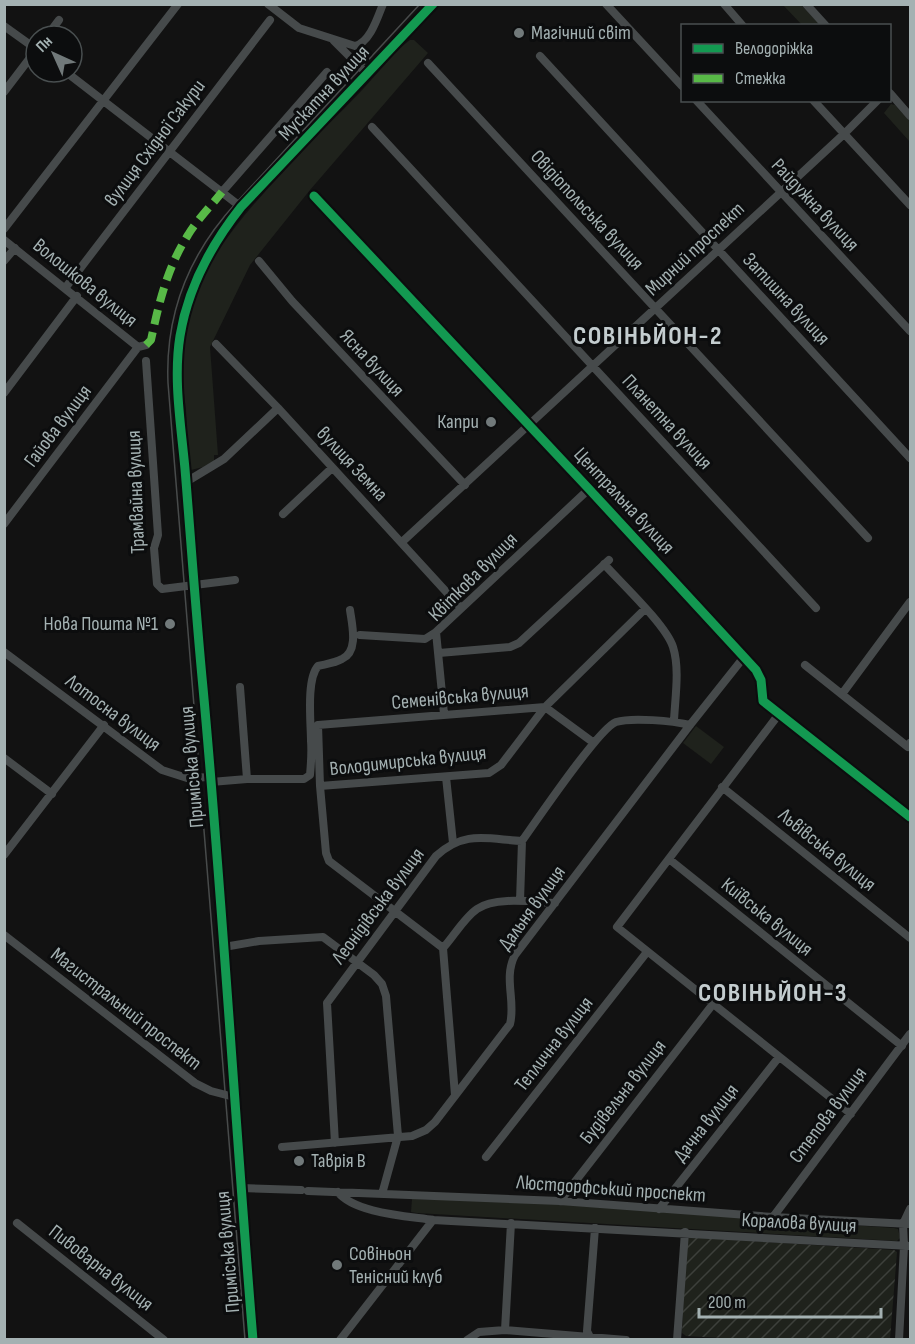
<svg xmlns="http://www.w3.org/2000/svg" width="915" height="1344" font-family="'Sofia Sans Condensed',sans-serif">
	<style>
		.grass { fill: #1f221c }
		.garden { fill: url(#garden-furrows) }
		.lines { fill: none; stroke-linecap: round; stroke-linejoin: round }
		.minor { stroke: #464a4b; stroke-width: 8 }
		.tram { stroke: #484b4b; stroke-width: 1.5 }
		.quiet { stroke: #58b947; stroke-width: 8; stroke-dasharray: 15 8; stroke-linecap: butt }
		.cycleway-casing { stroke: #0c0d0e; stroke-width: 13 }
		.cycleway { stroke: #139951; stroke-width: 9 }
		.poi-dot { fill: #71797a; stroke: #0c0d0e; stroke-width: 2 }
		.labels { text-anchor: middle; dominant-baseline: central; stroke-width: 6; stroke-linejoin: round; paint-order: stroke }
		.poi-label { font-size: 20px; fill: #a4b1b2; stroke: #0c0d0e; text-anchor: start }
		.street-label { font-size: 20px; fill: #a4b1b2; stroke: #0c0d0e }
		.district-label { font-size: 26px; font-weight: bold; letter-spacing: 1.5px; fill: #c4cdcf; stroke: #0c0d0e }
	</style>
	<defs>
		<pattern id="garden-furrows" width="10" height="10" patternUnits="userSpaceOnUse" patternTransform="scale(1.5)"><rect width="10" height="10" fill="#1f221c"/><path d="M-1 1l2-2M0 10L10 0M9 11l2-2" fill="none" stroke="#3d403b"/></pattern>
	</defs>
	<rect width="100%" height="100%" fill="#121212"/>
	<path class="grass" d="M783 5H801L821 25H802Z
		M410 40H414L428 53 310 190 250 265 210 347 218 455H214V461L203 467 191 470C187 450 187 430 186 410 184 391 180 371 182 351 189 262 258 200 315 138 334 118 354 100 372 79 385 65 395 51 410 40Z
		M891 104 895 105 910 121V142L884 113Z
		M696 726 724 747 711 764 683 743Z
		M412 1199 526 1202 894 1228 898 1229 900 1238 897 1241 417 1213 411 1212Z"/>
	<path class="garden" d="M689 1237 894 1250 897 1252 890 1339H742L686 1336 682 1333 686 1242Z"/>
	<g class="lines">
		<path class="minor" d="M268 4 299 28 355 46C370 42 377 19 383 4
			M606 4 682 86
			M724 4 743 26
			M806 4 826 26
			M4 26 36 49
			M47 36 59 20
			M334 41 367 74
			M540 56 910 458
			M428 63 868 538
			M66 72 241 207
			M4 92 36 50
			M890 93 910 116
			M696 100 910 331
			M813 100 910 205
			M372 127 816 608
			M222 192 327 72
			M314 196 589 489 756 670 761 680 763 701 910 817
			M4 229 178 4
			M4 240 138 347 146 345
			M4 261 15 248
			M259 261 292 301 465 485
			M66 287 270 20
			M216 344 278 408 461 608
			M146 361 158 535 154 548 157 584 162 589 235 580
			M4 393 77 296
			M186 482 224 459 278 408
			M283 514 332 468
			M4 524 138 347
			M402 542 844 134 878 100
			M604 564C621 583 666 625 673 647 680 669 675 698 674 721
			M360 635 425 639 436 632
			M4 652 162 770 187 778 211 777
			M439 653 510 647 519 643 609 560
			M805 665 908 747 910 743
			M240 687 247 779
			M842 694 910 602
			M444 714 436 632 589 489
			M779 714 617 927 851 1114
			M4 758 52 794
			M446 777 453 843
			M211 782 247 779H304L310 775C311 764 312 753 311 741 311 724 306 679 318 666 326 664 335 663 342 659 359 651 352 625 350 610
			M320 786 489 773 501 765 545 707 645 609
			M722 787 910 938
			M4 855 104 725
			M669 859 902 1046
			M520 901 522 841
			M4 935 195 1083 211 1091 234 1097
			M224 947 259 941 323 937 374 975 382 984 386 996 398 1136 382 1194
			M443 948C454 936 464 918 477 909 495 896 534 902 555 903
			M455 1095 443 948 329 861 326 853 320 786 318 725 545 707 594 743
			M335 1143 327 1003 436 856C464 830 487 839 522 841 537 820 599 728 616 722 632 717 673 721 690 725
			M282 1147 412 1136 426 1130 435 1122 510 1024C516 1001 503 978 515 955L690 725 744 657
			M486 1157 647 952
			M241 1188 301 1190
			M308 1191 560 1201 773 1217 910 1224
			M338 1192C354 1213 407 1216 433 1220L910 1246
			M560 1201 713 1004
			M659 1209 779 1057
			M773 1217 910 1034
			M17 1223 164 1340
			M505 1330 511 1223
			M591 1339 587 1331 595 1228
			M253 1340C235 1122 223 905 203 688 196 615 191 542 185 469 181 425 173 379 180 336 188 287 211 245 241 207L433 4
			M340 1340 433 1220
			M467 1340 479 1332 505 1330 626 1340
			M677 1340 685 1232
			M899 1340 904 1246 903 1224 910 1209"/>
		<path class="tram" d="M245 1340 168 383C165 313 189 254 236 203L420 4"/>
		<path class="quiet" d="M146 345 151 340C159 303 167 268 188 235 197 220 211 206 222 192"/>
		<g class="cycleway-casing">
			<path id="cycleway" d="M314 196 589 489 756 670 761 680 763 701 910 817
				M253 1340C235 1122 223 905 203 688 196 615 191 542 185 469 181 425 173 379 180 336 188 287 211 245 241 207L433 4"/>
		</g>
		<use href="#cycleway" class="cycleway"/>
	</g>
	<g class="poi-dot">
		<circle cx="519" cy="33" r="6"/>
		<circle cx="491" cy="422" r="6"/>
		<circle cx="170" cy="624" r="6"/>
		<circle cx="299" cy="1161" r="6"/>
		<circle cx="337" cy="1265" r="6"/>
	</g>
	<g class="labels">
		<g class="poi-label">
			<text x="531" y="33">Магічний світ</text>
			<text x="479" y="422" text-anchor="end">Капри</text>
			<text x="158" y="624" text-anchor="end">Нова Пошта №1</text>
			<text x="311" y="1161">Таврія В</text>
			<text x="349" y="1254">Совіньон<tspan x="349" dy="23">Тенісний клуб</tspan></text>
		</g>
		<g class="street-label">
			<text transform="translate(324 93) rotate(-47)">Мускатна вулиця</text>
			<text transform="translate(155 143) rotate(-53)">вулиця Східної Сакури</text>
			<text transform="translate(815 205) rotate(47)">Райдужна вулиця</text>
			<text transform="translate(587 210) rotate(47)">Овідіопольська вулиця</text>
			<text transform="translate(695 249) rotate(-43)">Мирний проспект</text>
			<text transform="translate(85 283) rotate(39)">Волошкова вулиця</text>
			<text transform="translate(786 299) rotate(47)">Затишна вулиця</text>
			<text transform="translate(372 363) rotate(47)">Ясна вулиця</text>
			<text transform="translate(667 422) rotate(47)">Планетна вулиця</text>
			<text transform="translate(58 426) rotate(-53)">Гайова вулиця</text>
			<text transform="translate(352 464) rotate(47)">вулиця Земна</text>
			<text transform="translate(136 492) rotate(-92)">Трамвайна вулиця</text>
			<text transform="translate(624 501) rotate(47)">Центральна вулиця</text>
			<text transform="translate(473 577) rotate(-45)">Квіткова вулиця</text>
			<text transform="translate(460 697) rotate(-5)">Семенівська вулиця</text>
			<text transform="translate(113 713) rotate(37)">Лотосна вулиця</text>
			<text transform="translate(408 761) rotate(-6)">Володимирська вулиця</text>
			<text transform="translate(192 767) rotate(-95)">Приміська вулиця</text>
			<text transform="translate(827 850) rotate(39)">Львівська вулиця</text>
			<text transform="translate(378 906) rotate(-53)">Леонідівська вулиця</text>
			<text transform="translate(532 908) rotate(-54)">Дальня вулиця</text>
			<text transform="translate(767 917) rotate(39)">Київська вулиця</text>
			<text transform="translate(126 1009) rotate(38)">Магистральний проспект</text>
			<text transform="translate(554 1044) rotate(-52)">Теплична вулиця</text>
			<text transform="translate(623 1092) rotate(-52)">Будівельна вулиця</text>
			<text transform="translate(828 1115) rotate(-53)">Степова вулиця</text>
			<text transform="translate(706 1123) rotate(-52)">Дачна вулиця</text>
			<text transform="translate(611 1189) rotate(4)">Люстдорфський проспект</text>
			<text transform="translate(799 1223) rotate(3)">Коралова вулиця</text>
			<text transform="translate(228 1252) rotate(-95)">Приміська вулиця</text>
			<text transform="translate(101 1268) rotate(38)">Пивоварна вулиця</text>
		</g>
		<g class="district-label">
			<text x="648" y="336">СОВІНЬЙОН-2</text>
			<text x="773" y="993">СОВІНЬЙОН-3</text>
		</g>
	</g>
	<rect width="915" height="1344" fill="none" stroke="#a4b1b2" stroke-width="12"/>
	<rect x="681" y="24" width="210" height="78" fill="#0c0d0e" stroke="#494f50" stroke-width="1.5"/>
	<rect x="693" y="44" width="30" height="9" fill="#139951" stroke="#494f50" stroke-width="1.5"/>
	<text x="735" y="54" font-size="18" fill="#a4b1b2">Велодоріжка</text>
	<rect x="693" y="74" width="30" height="9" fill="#58b947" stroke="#494f50" stroke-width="1.5"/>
	<text x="735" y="84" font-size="18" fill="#a4b1b2">Стежка</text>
	<g transform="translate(54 54) rotate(315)"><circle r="28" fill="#0c0d0e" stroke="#494f50" stroke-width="1.5"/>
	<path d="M0-4.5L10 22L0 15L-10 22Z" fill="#71797a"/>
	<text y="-9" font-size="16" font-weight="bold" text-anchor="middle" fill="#a4b1b2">Пн</text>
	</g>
	<path d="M699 1308v9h182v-9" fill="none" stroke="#a4b1b2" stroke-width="3"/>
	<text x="708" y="1308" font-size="18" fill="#a4b1b2" stroke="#0c0d0e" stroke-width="4.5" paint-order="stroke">200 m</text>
</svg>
